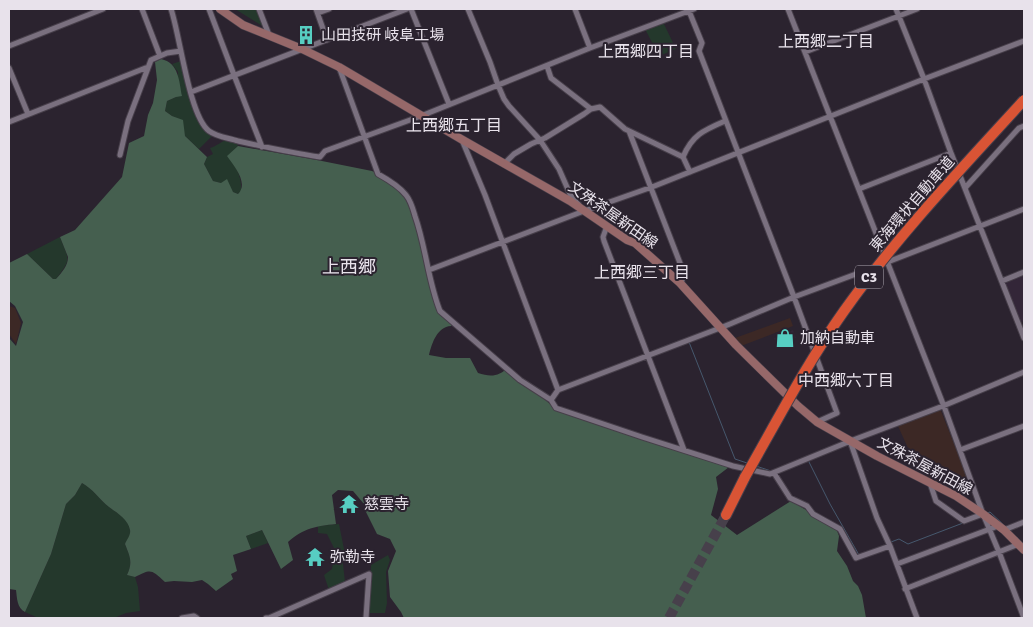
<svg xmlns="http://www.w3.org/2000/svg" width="1033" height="627" viewBox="0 0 1033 627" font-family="Signika,'Noto Sans JP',sans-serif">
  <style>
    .built { fill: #332638 }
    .industrial { fill: #3c2825 }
    .green { fill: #24382c }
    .forest { fill: #455f4f }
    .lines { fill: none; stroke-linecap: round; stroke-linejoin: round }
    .stream { stroke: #46586d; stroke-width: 1 }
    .motorway-tunnel { stroke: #47404b; stroke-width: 10; stroke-dasharray: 10 5; stroke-linecap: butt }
    .minor-casing { stroke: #473f4a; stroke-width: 7 }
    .secondary-casing { stroke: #473f4a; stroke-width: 9 }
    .motorway-casing { stroke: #473f4a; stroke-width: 12 }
    .minor { stroke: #7a707f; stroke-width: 5 }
    .secondary { stroke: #966869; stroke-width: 8 }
    .motorway { stroke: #d95435; stroke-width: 10 }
    .motorway-bridge-casing { stroke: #473f4a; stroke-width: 12; stroke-linecap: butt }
    .motorway-bridge { stroke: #d95435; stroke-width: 10 }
    .labels { text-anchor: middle; stroke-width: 4; stroke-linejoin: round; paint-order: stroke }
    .shield { fill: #2b232f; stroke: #afa9b3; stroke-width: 1 }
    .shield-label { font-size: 14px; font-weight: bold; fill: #e8e2eb }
    .poi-label { font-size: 15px; fill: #e8e2eb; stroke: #2b232f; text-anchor: start }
    .street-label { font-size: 15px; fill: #e8e2eb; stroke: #2b232f }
    .neighbourhood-label { font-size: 16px; fill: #e8e2eb; stroke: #2b232f }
    .quarter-label { font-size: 18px; fill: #e8e2eb; stroke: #2b232f }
  </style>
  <rect width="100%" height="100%" fill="#2b232f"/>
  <path class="built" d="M1024,274v47l-4,1 -15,-38v-3z
    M793,330l3,8 -19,8 -3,-8z"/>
  <path class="industrial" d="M9,306l6,2 6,15 -5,21 -7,-10z
    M790,318l3,8 -52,20 -6,-8z
    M939,409l2,2 27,68 -20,7 -22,-10 -7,-15 -12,-15 -9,-20z"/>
  <path class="green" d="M235,9h22l7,18z
    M663,22l13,27 -17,7 -14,-27z
    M181,61l16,57 16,17 -14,14 -14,-13 -4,-16 -9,-4 -7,-5 2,-10 9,-4 2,-25 -6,-8z
    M228,139l7,2 3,5 -10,10c8,12 14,19 13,35l-3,3 -5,-2 -12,-9 -8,-2 -9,-17 3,-7 6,-3 -3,-6c7,-2 10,-6 18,-9z
    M60,237c9,24 12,21 -4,42h-3l-26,-25z
    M82,483c11,6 17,16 27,24 8,6 19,11 21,23 1,5 -2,9 -5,14 5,13 8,18 2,31l8,2 3,10 2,24 -14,2 -12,5h-77l-1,-1 -11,-5 26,-58 15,-50 9,-9z
    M339,524l5,25 -1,15 2,18 -16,8 -5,-15 8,-6 3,-19 -8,-16 -9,-1v-7z
    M262,530l6,13 -17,6 -5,-13z
    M388,555l2,5 -4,12 1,31 -2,10h-16l2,-48z"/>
  <path class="forest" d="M161,59c18,4 18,22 21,37l-6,1 -9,4 -2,10 7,5 11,4 2,16 22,21 -3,7 9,17 8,2 6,-4 6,13 5,2c11,-11 -4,-28 -11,-38l11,-10 79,14 55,11 21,11 21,26 9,50 13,44 17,20 -2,4c-14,1 -19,17 -22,29l17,3h24l8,15c12,4 21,4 30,-6l43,38 26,13 152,49 -13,10 2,12 -7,26 26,20 54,-34 45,27 3,8 -2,15 10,15 6,15 5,5 4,9 4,23h-462l-3,-6 -11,-15 -2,-26 8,-20 -6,-12 -13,-5 -13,-26v-4l-11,-13 -15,-1 -6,5 4,29c-20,2 -32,4 -48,18l5,18 -12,9 -19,-39 -16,6 5,13 -18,6 4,16 -6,3 2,5 -17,12 -8,-7 -6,-4 -10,2 -18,-1 -9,1c-14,-13 -14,-13 -30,-5l-8,-2c6,-13 3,-18 -2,-31 2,-5 6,-9 5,-14 -2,-11 -13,-17 -21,-23 -10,-8 -16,-18 -27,-24l-7,12 -9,9 -15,50 -26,58c-8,-4 -8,-14 -9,-22l-7,-1v-251l7,8 7,-24 -8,-16 -6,-5v-38l18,-9 26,25h3c6,-7 12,-13 12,-22l-8,-20 15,-7 47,-53 7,-34 15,-7 4,-21 5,-12 4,-23 -2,-18z"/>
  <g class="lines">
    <path class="stream" d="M689,342l46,117 12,4
      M807,461l1,-1 22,44 29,51
      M756,466l15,5
      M987,513l3,-1 15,14
      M1017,537l7,8
      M891,542l8,-3 9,5 55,-21"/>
    <path class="motorway-tunnel" d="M669,618l57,-103"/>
    <g class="minor-casing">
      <path id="minor" d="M142,9l18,47
        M171,9c9,26 18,107 38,122 8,6 20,7 29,10 27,6 54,12 82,16l5,-6 96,-35 169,-68 104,-39
        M209,9l25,66 28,72
        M259,9l10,26
        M316,9l11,31
        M411,9l38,95
        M468,9l22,53 8,23 6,14 5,7 31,34 19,29 11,25 9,11
        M575,9l15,39
        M788,9l157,400 38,105 16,38 25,66
        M896,9l28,70 27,74 73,185
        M689,11l13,32 -3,8 95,246 43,116 -20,9
        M318,13l11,-4
        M9,46l94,-37
        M805,52l112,-43
        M547,66l4,12 40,31
        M339,67l39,107c9,5 21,12 28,21 5,6 7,14 9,21 11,31 13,65 25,95l80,69 31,20 5,8 86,29 91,29 37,8 83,-34 90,-34 81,-34
        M9,68l19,46
        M191,92l216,-83
        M9,122l139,-55
        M629,131l56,145 -5,7
        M462,140l23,55 73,195
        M120,155l8,-34 23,-61 16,-7 14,-2
        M683,157c9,-22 21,-27 42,-36
        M504,164l10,-10 17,-10 14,-6 39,-24 7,-5 9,-2 25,22 58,28 7,15
        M965,188l54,-60 5,-2
        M859,189l92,-36
        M607,226l-4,11 1,4 80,209
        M885,263l139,-54
        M429,270l155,-59 68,-24 272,-108 100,-38
        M1002,281l22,-9
        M551,400l7,-10 162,-62 10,-4 64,-27 81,-30
        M850,441l27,77 13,28 27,72
        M960,450l64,-24
        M774,473l16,25 17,8 6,8 27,15 16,29 34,-12
        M930,483l6,18 28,20 19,-7
        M1004,530l20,-8
        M897,564l101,-38
        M905,589l114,-45
        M182,618l12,-2 3,2
        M266,618h3l100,-44 -3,44"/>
    </g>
    <g class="secondary-casing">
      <path id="secondary" d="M220,9l23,16 59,24 37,18 122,72 109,62 57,39 8,3 45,40 56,62 62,61 19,16 60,34 79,40 27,18 21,16 20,20"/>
    </g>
    <g class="motorway-casing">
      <path id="motorway" d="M726,515l19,-38"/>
    </g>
    <use href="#minor" class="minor"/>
    <use href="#secondary" class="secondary"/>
    <use href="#motorway" class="motorway"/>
    <g class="motorway-bridge-casing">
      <path id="motorway-bridge" d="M745,477c32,-56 62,-114 99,-166 54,-76 118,-143 180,-211"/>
    </g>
    <use href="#motorway-bridge" class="motorway-bridge"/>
  </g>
  <defs>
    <g id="building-bare" transform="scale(1.5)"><path d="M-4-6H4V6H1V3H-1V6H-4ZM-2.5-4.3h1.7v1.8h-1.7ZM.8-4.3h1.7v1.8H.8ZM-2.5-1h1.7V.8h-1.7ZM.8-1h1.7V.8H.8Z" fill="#57cec2" stroke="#2b232f" stroke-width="2.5" paint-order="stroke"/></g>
    <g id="shop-bare" transform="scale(1.5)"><path d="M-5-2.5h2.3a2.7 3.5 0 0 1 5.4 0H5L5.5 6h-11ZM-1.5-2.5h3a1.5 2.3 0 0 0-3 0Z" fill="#57cec2" stroke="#2b232f" stroke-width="2.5" paint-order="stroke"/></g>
    <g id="temple-bare" transform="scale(1.5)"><path d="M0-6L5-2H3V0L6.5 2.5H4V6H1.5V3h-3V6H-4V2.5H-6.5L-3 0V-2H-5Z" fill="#57cec2" stroke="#2b232f" stroke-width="2.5" paint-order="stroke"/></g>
  </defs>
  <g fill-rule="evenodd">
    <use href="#building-bare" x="306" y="35"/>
    <use href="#shop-bare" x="785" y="338"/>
    <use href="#temple-bare" x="349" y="504"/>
    <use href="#temple-bare" x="315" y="557"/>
  </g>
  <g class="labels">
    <rect class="shield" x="855" y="265.5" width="28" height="23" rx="4"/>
    <g class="shield-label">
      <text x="869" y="282">C3</text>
    </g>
    <g class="poi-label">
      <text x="321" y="40">山田技研 岐阜工場</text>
      <text x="800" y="343">加納自動車</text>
      <text x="364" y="509">慈雲寺</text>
      <text x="330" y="562">弥勒寺</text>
    </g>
    <g class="street-label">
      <text transform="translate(912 204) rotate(-49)" y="5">東海環状自動車道</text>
      <text transform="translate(613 215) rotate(35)" y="5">文殊茶屋新田線</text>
      <text transform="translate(925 466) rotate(28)" y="5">文殊茶屋新田線</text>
    </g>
    <g class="neighbourhood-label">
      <text x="826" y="47">上西郷二丁目</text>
      <text x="646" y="57">上西郷四丁目</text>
      <text x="454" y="131">上西郷五丁目</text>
      <text x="642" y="278">上西郷三丁目</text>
      <text x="846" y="386">中西郷六丁目</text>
    </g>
    <g class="quarter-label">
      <text x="349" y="273">上西郷</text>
    </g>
  </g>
  <rect width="1033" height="627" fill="none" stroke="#e8e2eb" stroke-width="20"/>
</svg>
